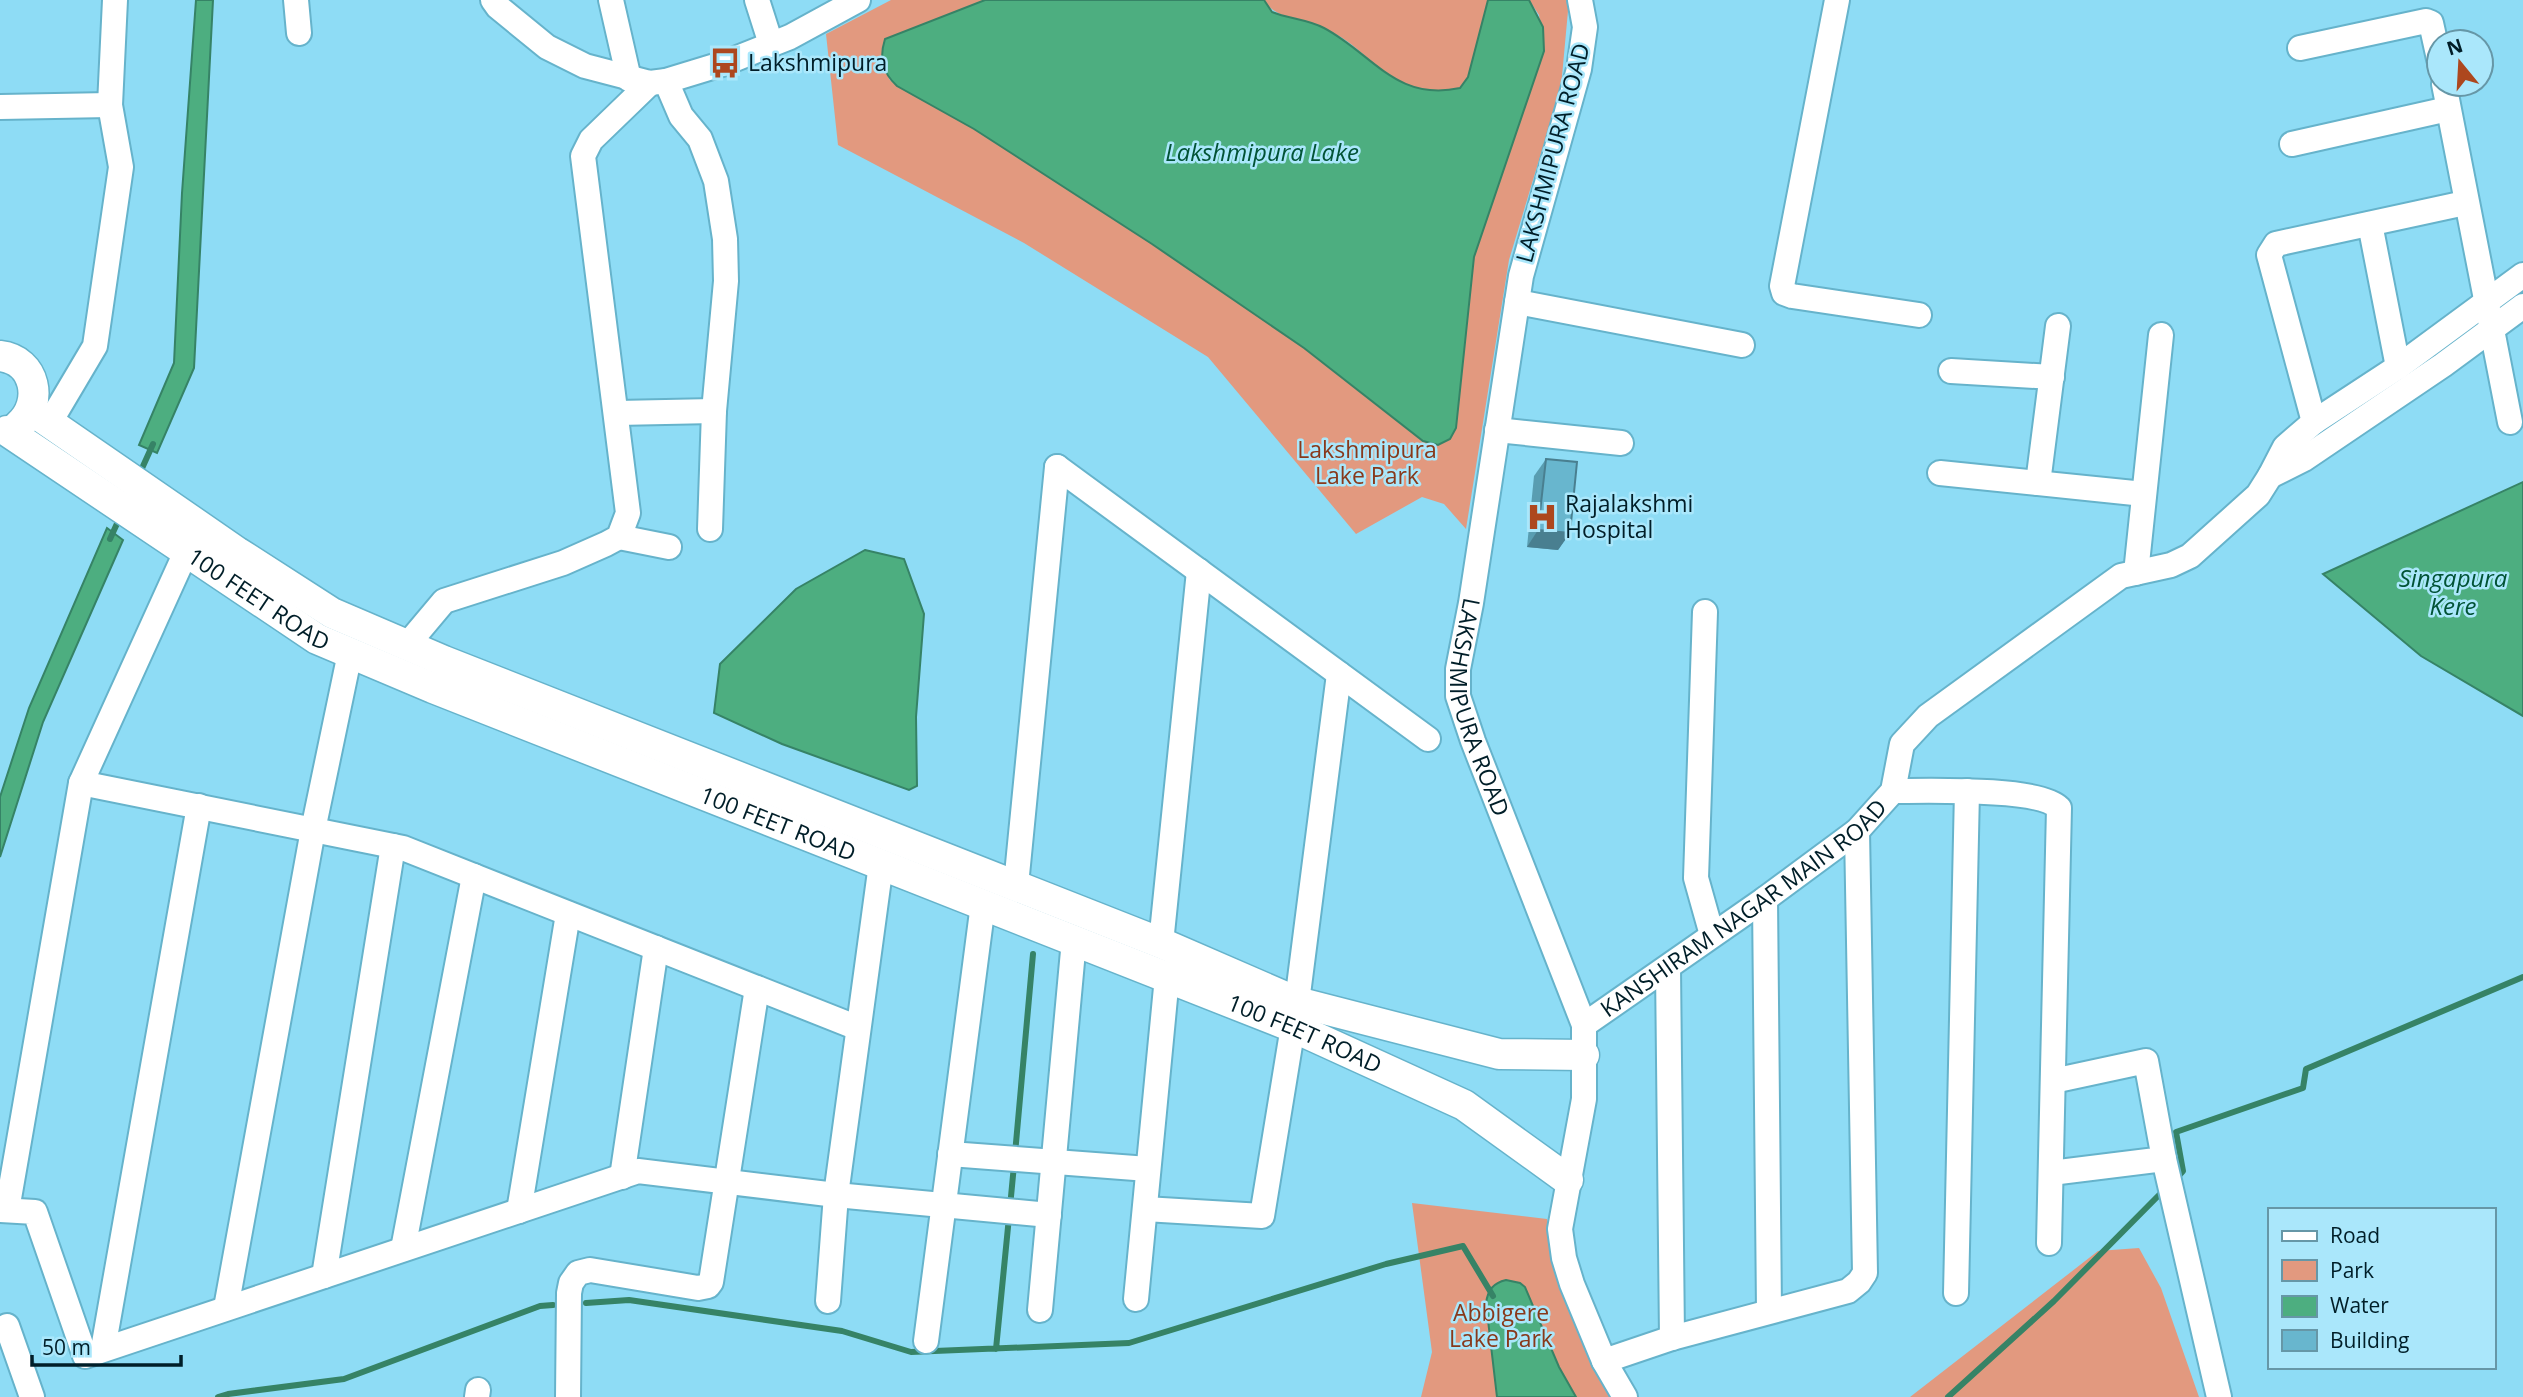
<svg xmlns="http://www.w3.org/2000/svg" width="2523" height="1397" viewBox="0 0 2523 1397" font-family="'Open Sans',sans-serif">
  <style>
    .green { fill: #e2997f }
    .water { fill: #4dae80; stroke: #368366; stroke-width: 2 }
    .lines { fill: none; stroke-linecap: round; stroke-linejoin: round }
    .stream { stroke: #368366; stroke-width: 6 }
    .minor-casing { stroke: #66b3cb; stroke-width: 28 }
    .major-casing { stroke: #66b3cb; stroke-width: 33 }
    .minor { stroke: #fff; stroke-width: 24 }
    .major { stroke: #fff; stroke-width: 30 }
    .wall { fill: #599db1 }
    .shaded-wall { fill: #497f90 }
    .building { fill: #68b6ce; stroke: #497f90; stroke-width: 2 }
    .labels { text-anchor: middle; stroke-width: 5; stroke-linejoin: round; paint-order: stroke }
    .poi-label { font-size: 23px; fill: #001e28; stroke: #aae7fb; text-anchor: start }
    .street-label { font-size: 23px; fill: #001e28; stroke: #aae7fb }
    .park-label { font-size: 23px; fill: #88391b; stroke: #aae7fb }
    .water-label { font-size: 24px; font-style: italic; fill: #025335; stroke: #aae7fb }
  </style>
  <rect width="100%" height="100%" fill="#8edcf5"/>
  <path class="green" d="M891,0h94l-100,39 4,40 8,7 77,43 178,115 152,104 119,93 33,-13 18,-171 70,-206 -5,-36 -10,-15h40l-8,87 -52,173 -43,269 -22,-25 -22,-7 -66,37 -148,-177 -184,-114 -186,-98 -12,-111z
    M1264,0h224v2l-20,75 -8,11c-18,4 -36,5 -53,-2 -29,-12 -48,-42 -76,-54 -19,-7 -59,-15 -67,-32z
    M1412,1203l135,16 9,58 58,120h-193l11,-45z
    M2139,1248l22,40 38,109h-289l188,-146z"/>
  <path class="water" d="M196,0h17l-19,368 -37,85 -18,-8 35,-82 8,-170z
    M985,0h279l8,12c17,7 35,7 52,16 49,26 72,74 136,60l8,-11 20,-77h41l14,27 1,24 -70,206 -18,171 -6,11 -12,6 -15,-4 -119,-93 -152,-104 -178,-115 -77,-43c-15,-14 -18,-28 -12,-47z
    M2523,482v234l-102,-60 -98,-82z
    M107,528l16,12 -80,182 -43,135v-60l29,-89z
    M865,550l39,9 20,55 -8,103 1,69 -8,4 -127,-46 -68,-31 6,-49 76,-75z
    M1506,1280l14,3 5,4 34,80 17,30h-79l-11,-94c2,-13 7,-20 20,-23z"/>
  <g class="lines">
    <path class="stream" d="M139,475l14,-31
      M110,539l10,-22
      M1015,1154l18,-200
      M2176,1179l7,-8 -7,-39 127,-44 3,-19 217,-92
      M1010,1207l4,-42
      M586,1303l43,-3 213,31 69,21 218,-9 257,-79 77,-18 30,50
      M996,1349l13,-132
      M218,1397l10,-3 116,-15 196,-73 13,-1
      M1948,1397l106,-96 111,-112"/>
    <g class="minor-casing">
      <g id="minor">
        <path d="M296,0l3,33"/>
        <path d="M493,0l5,7 49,40 38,19 65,17 16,-2 59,-18 65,-26 68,-37"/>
        <path d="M611,0l18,79"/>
        <path d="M757,0l14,44"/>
        <path id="s1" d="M1580,0l5,27 -6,42 -58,207 -50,327 -13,66v27l15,45 111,284v74l-24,130 4,29 8,26 32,77 21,36"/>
        <path d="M1837,0l-55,286 2,7 8,3 127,19"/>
        <path d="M2300,48l126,-27 5,2 8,36"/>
        <path d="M666,81l15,35 19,23 16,42 9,58 1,42 -12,130 -4,118"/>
        <path d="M2444,84l66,338"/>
        <path d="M0,107l110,-2"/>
        <path d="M2292,144l156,-35"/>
        <path d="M2370,224l28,143"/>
        <path d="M1517,302l225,43"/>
        <path d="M1951,371l101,6"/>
        <path d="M617,413l97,-2"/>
        <path d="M50,422l45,-76 26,-179 -11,-62 5,-105"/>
        <path d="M2314,422l-45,-167 7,-11 189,-41"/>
        <path d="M1497,430l124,13"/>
        <path d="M1057,467l371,272"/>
        <path d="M1940,473l204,21"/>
        <path d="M2270,476l34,-17 139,-94 80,-59"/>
        <path d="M2038,483l20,-157"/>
        <path d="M619,537l50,10"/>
        <path d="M2136,573l25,-238"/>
        <path d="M1705,612l-9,266 16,57"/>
        <path d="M407,645l37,-44 119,-38 43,-19 13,-7 9,-24 -45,-357 8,-16 59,-57"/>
        <path d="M81,783l322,65 455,180"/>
        <path d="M1893,791c32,0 146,-4 166,17l-10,435"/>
        <path d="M1016,885l41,-418"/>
        <path d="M1765,899l4,412"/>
        <path d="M1161,943l38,-372"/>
        <path d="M1668,968l4,370"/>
        <path id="s2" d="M1584,1025l181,-126 92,-68 36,-40 9,-47 26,-28 193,-140 50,-11 19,-9 68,-61 12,-19 15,-29 29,-25 84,-55 125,-92"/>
        <path d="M950,1154l198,15"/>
        <path d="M2164,1159l55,238"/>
        <path d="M2051,1173l113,-14 -18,-98 -93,20"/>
        <path d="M622,1177l34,-229"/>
        <path d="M1145,1209l117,7 35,-214 42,-328"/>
        <path d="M0,1210l35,2 50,144 553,-185 198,24 213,20"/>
        <path d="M7,1210l74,-427 105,-231"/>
        <path d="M519,1211l49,-297"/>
        <path d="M403,1249l71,-373"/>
        <path d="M324,1276l69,-430"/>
        <path d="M1956,1293l11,-502"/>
        <path d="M1136,1299l31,-322"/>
        <path d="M828,1301l8,-106 45,-331"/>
        <path d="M226,1308l87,-478 37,-177"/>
        <path d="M1040,1310l34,-370"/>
        <path d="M7,1326l25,71"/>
        <path d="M926,1341l57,-437"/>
        <path d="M103,1349l96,-543"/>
        <path d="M1604,1361l68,-23 176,-47 11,-9 6,-9 -8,-442"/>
        <path d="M477,1397l1,-7"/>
        <path d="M568,1397l1,-104 2,-10 7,-10 12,-3 108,18 10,-2 3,-4 46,-294"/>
      </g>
    </g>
    <g class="major-casing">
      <g id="major">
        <path d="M0,356c36,4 44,47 19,69"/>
        <path d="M31,410l206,142 95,61 112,48 717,282 136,59 202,52 85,1"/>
        <path id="s3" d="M7,431l310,208 116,49 860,339 171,78 104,75"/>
      </g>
    </g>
    <use href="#minor" class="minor"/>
    <use href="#major" class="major"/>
  </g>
  <path class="wall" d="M1546,459l24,74 -12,17 -31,-3 7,-71z"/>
  <path class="shaded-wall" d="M1538,530l32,3 -12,17 -31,-3z"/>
  <path class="building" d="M1546,459l31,3 -7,71 -32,-3z"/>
  <defs>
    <g id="bus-bare" transform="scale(2.415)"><path d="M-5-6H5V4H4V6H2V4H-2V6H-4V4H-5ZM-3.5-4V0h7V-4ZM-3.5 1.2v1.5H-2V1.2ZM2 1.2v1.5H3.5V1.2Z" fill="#ad471e" stroke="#aae7fb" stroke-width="2.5" paint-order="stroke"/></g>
    <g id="hospital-bare" transform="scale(2.415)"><path d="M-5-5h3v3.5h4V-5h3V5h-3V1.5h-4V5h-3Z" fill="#ad471e" stroke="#aae7fb" stroke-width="2.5" paint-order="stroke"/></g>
  </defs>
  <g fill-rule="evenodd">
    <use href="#bus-bare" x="725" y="63"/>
    <use href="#hospital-bare" x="1542" y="517"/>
  </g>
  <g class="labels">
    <g class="poi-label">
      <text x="748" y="71">Lakshmipura</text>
      <text x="1565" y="512">Rajalakshmi<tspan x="1565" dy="26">Hospital</tspan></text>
    </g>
    <g class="street-label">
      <text transform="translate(1553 153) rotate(-75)" y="8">LAKSHMIPURA ROAD</text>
      <text dy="8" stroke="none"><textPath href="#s3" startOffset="303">100 FEET ROAD</textPath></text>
      <text dy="8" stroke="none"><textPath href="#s1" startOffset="724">LAKSHMIPURA ROAD</textPath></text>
      <text dy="8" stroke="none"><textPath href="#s3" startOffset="870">100 FEET ROAD</textPath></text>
      <text dy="8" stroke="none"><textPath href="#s2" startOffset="198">KANSHIRAM NAGAR MAIN ROAD</textPath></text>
      <text dy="8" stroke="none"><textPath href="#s3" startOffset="1437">100 FEET ROAD</textPath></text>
    </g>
    <g class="park-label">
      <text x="1367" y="458">Lakshmipura<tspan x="1367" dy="26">Lake Park</tspan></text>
      <text x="1501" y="1321">Abbigere<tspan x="1501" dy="26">Lake Park</tspan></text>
    </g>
    <g class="water-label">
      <text x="1262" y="161">Lakshmipura Lake</text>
      <text x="2453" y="587">Singapura<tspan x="2453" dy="28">Kere</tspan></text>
    </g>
  </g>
  <rect x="2268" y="1208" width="228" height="161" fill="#aae7fb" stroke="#6697a7" stroke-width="2"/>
  <rect x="2282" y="1231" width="35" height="10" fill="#ffffff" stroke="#6697a7" stroke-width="2"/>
  <text x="2330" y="1243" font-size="21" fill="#001e28">Road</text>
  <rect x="2282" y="1260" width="35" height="21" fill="#e2997f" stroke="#6697a7" stroke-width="2"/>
  <text x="2330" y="1278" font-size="21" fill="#001e28">Park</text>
  <rect x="2282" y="1296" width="35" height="21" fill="#4dae80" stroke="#6697a7" stroke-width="2"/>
  <text x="2330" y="1313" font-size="21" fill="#001e28">Water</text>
  <rect x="2282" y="1330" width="35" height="21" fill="#68b6ce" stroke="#6697a7" stroke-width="2"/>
  <text x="2330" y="1348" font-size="21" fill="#001e28">Building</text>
  <g transform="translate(2460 63) rotate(342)"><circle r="33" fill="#aae7fb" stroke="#6697a7" stroke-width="2"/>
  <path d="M0-5L12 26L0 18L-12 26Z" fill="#ad471e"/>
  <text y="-10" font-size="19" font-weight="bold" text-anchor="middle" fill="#001e28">N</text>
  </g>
  <path d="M32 1355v10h149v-10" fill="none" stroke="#001e28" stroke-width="3.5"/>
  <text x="42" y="1355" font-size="21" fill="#001e28" stroke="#aae7fb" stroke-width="5" paint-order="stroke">50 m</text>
</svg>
